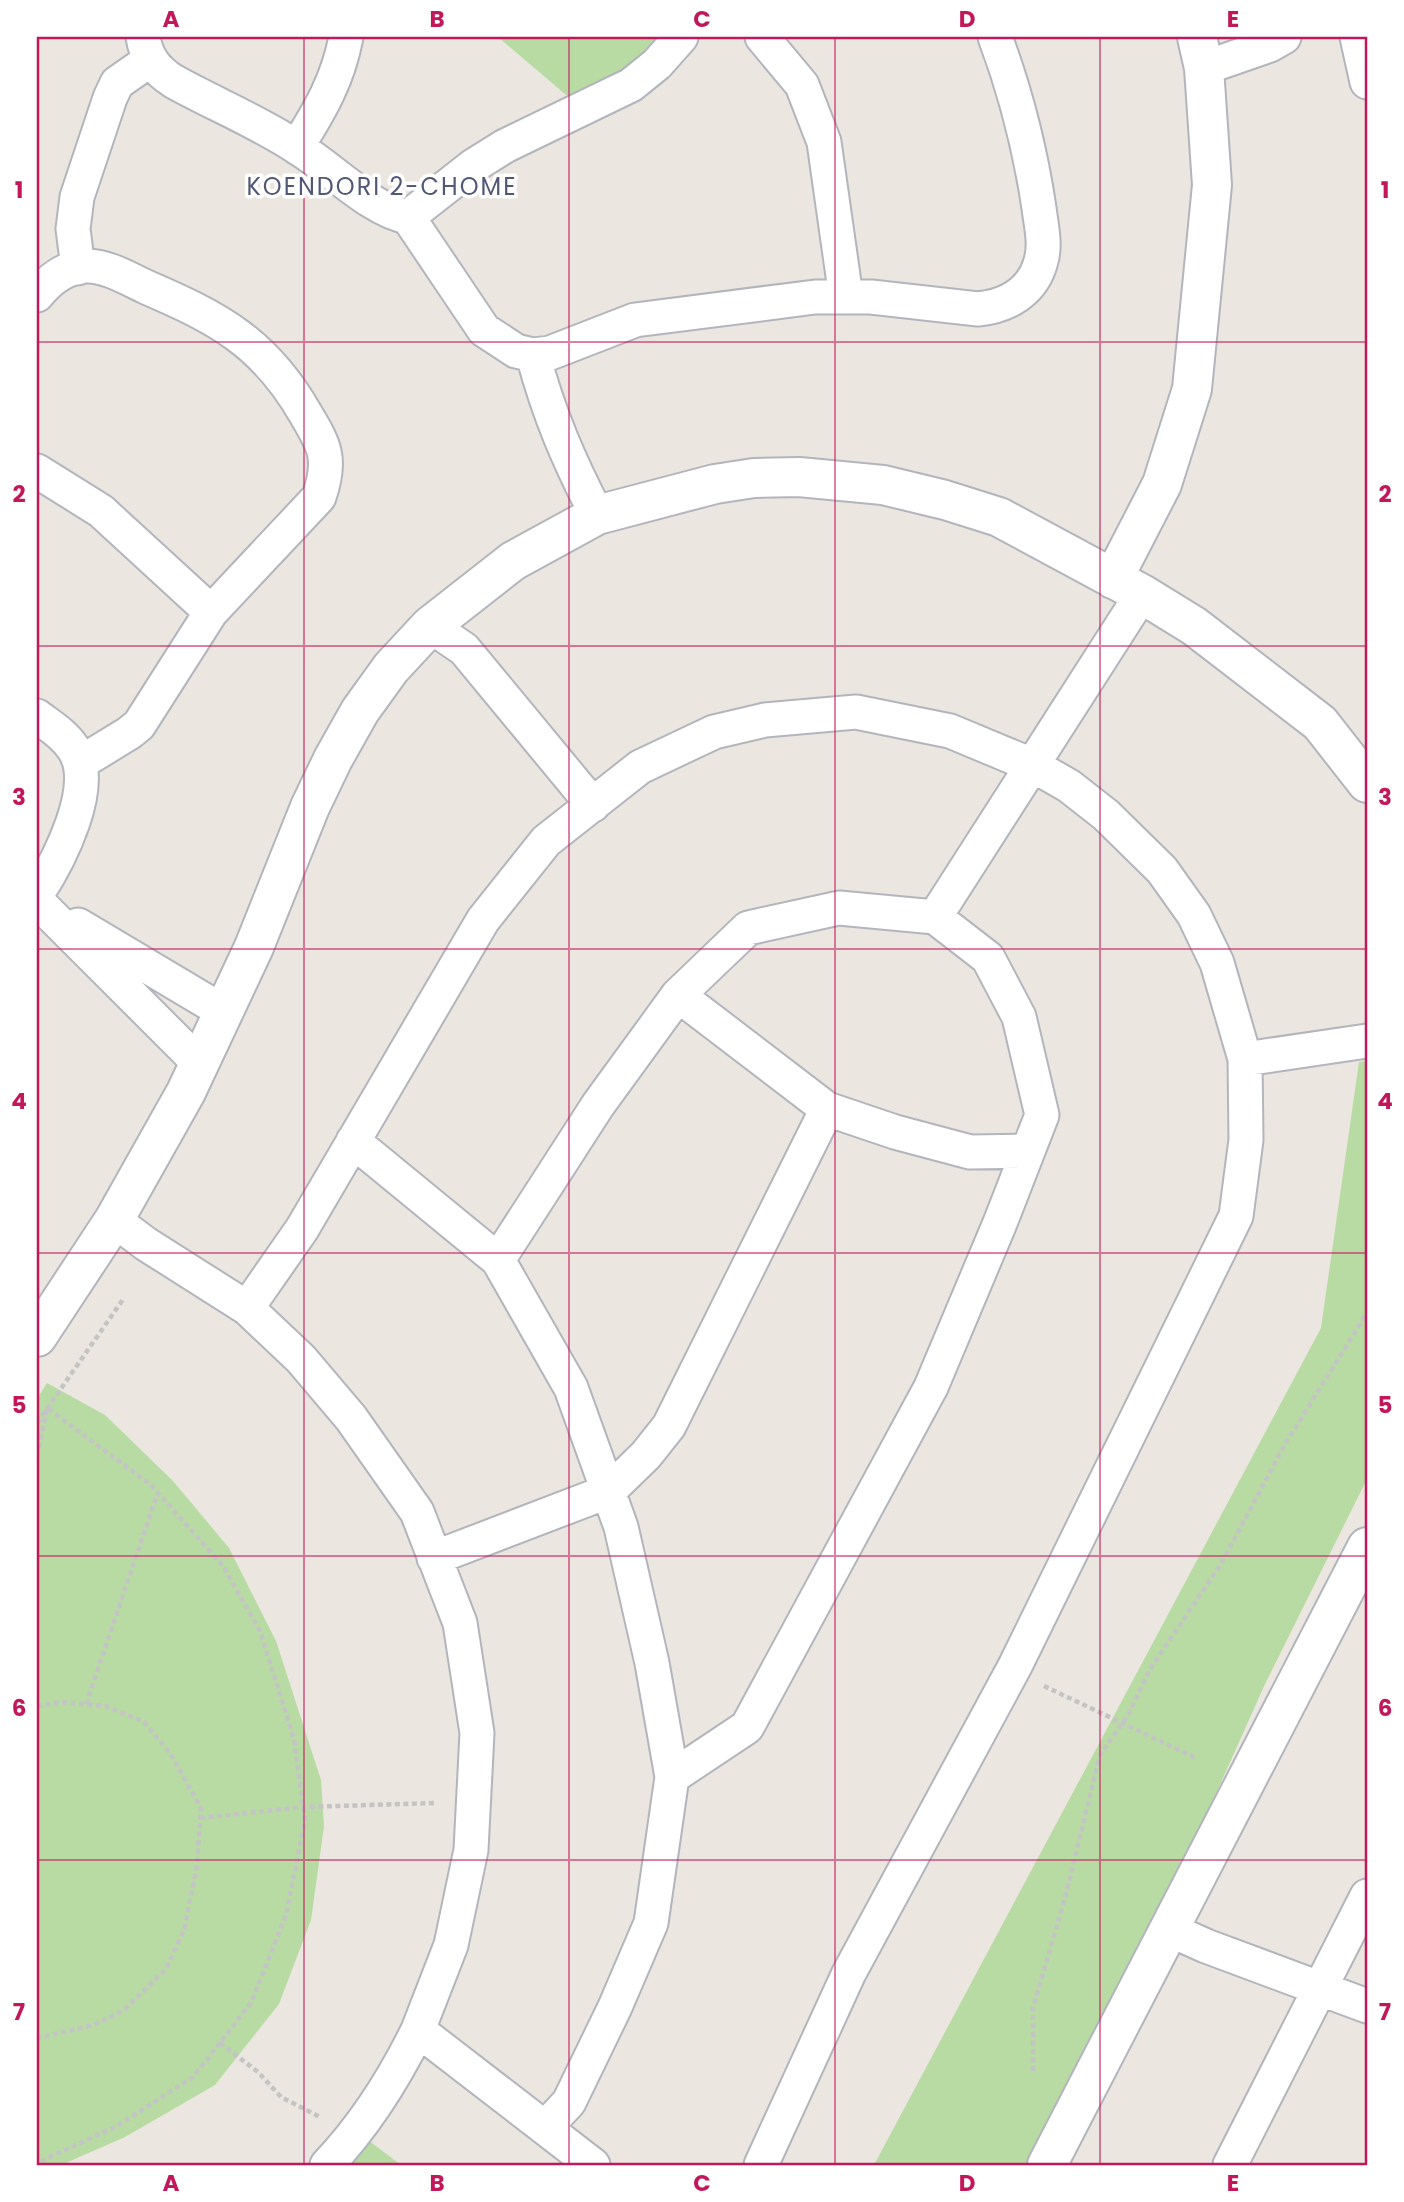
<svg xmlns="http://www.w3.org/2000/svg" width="1404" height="2202" viewBox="0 0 1404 2202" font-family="Poppins,sans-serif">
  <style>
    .green { fill: #b7dba2 }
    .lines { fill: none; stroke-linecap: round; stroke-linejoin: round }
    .street-casing { stroke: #b3b5bd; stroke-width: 37 }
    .secondary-casing { stroke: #b3b5bd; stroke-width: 42 }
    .path { stroke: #c4c4c4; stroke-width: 4.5; stroke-dasharray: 5 3.5; stroke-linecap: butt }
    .street { stroke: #fff; stroke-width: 33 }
    .secondary { stroke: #fff; stroke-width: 38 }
    .grid { fill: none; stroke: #c2185b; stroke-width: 2; stroke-opacity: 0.55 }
    .labels { text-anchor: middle; stroke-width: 7; stroke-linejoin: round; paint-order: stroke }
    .neighbourhood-label { font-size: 24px; letter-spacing: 2px; fill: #515877; stroke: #fff }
    .neatline { fill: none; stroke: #c2185b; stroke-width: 2.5 }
    .grid-label { font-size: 23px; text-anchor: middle; font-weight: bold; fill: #c2185b }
  </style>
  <rect width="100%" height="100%" fill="#ebe6df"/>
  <path class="green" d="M498,37h167l-28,28 -65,35z
    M1367,1061v418l-102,205 -215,481h-176l447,-837 38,-266z
    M47,1383l58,32 68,66 56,67 47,93 45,139 3,46 -13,94 -32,84 -64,81 -90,52 -64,28h-24v-766z
    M364,2137l37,28h-60z"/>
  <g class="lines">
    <g class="street-casing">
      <path id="street" d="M143,37c3,20 13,33 30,44 41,23 86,41 125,67 32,19 74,63 110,69l76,113 32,21 17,4 17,-2 85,-33 180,-23h56l107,12c29,-3 55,-17 63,-48 5,-17 0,-36 -2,-53 -9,-60 -23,-115 -44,-171
        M762,37l40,48 22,57 22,155
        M1357,37l10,45
        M1204,68l66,-23 14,-8
        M297,147c23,-37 41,-67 49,-110
        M408,217l65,-51 32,-20 126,-61 26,-21 24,-27
        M78,268l-5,-39 4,-32 33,-99 7,-15 33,-23
        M37,295c12,-15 29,-28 49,-29 19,-1 43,13 60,21 72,31 118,55 159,126 20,33 27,46 14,84l-108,115 -72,113 -10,8 -49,30
        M533,355c16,60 36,106 64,160
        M37,471l64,40 110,101
        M430,626l34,23 129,156
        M37,716c13,10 27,18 36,32 26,37 -15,114 -36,146
        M37,901l163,163
        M935,917l207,-323
        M78,925l146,87
        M678,995l149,114 68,23 75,20 57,-1
        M1245,1059l122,-18
        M353,1141l145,119 73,128 50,139 31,136 20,114 -21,146 -36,84 -46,95 -24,26
        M114,1220l32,24 101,64 54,51 50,59 66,94 43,111 17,110 -6,117 -20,95 -33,85 175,135
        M498,1260l100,-155 80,-110 70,-67 91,-20 96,9 53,41 31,59 23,98 -42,108 -69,164 -184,340 -75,50
        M247,1308l55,-79 181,-309 63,-79 94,-74 74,-35 51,-12 91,-8 94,19 84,35 35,20 37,29 56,55 32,45 23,48 28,96 1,81 -10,76 -221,450 -166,307 -88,192
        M434,1558l175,-67 37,-36 23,-29 158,-317
        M1168,1929l38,17 161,60
        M327,2165c38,-40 67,-86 91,-135
        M1230,2165l137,-269"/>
    </g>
    <g class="secondary-casing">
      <path id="secondary" d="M1113,579l49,-95 30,-95 20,-204 -8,-117 -7,-31
        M37,1337l77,-117 72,-128 68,-145 56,-140 23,-48 27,-48 31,-43 39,-42 83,-65 84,-46 118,-31 39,-6 45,-1 84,8 62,15 54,17 143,77 52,32 126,97 47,60
        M1047,2165l320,-618"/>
    </g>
    <path class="path" d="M37,1423l87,-125
      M37,1456l10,-48 103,76 73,82 37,65 34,108 11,82 -19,94 -35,88 -58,74 -76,49 -80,37
      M1044,1686l152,72
      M86,1704l72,-212
      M37,1706l23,-4 46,4 38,16 26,31 31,55 -4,57 -13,65 -18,39 -42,41 -30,15 -57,13
      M200,1818l103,-11 134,-4
      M220,2043l38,29 23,25 39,20
      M1033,2071v-63l32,-110 35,-143 28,-40 22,-46 71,-105 64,-120 82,-131"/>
    <use href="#street" class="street"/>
    <use href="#secondary" class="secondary"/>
  </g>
  <path class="grid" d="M304,37v2128M569,37v2128M835,37v2128M1100,37v2128M37,342h1330M37,646h1330M37,949h1330M37,1253h1330M37,1556h1330M37,1860h1330"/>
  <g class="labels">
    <g class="neighbourhood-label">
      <text x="382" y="195">KOENDORI 2-CHOME</text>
    </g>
  </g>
  <rect width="1404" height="2202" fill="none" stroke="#ffffff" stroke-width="77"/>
  <rect x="38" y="38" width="1328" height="2126" class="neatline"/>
  <g class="grid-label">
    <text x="171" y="27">A</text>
    <text x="437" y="27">B</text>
    <text x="702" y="27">C</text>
    <text x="967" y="27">D</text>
    <text x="1233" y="27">E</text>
    <text x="19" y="198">1</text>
    <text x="1385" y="198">1</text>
    <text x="19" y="502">2</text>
    <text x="1385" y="502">2</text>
    <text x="19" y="805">3</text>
    <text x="1385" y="805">3</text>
    <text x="19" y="1109">4</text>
    <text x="1385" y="1109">4</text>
    <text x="19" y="1413">5</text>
    <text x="1385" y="1413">5</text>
    <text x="19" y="1716">6</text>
    <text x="1385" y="1716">6</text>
    <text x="19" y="2020">7</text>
    <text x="1385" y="2020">7</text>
    <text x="171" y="2191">A</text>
    <text x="437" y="2191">B</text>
    <text x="702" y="2191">C</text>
    <text x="967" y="2191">D</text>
    <text x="1233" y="2191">E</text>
  </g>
</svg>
